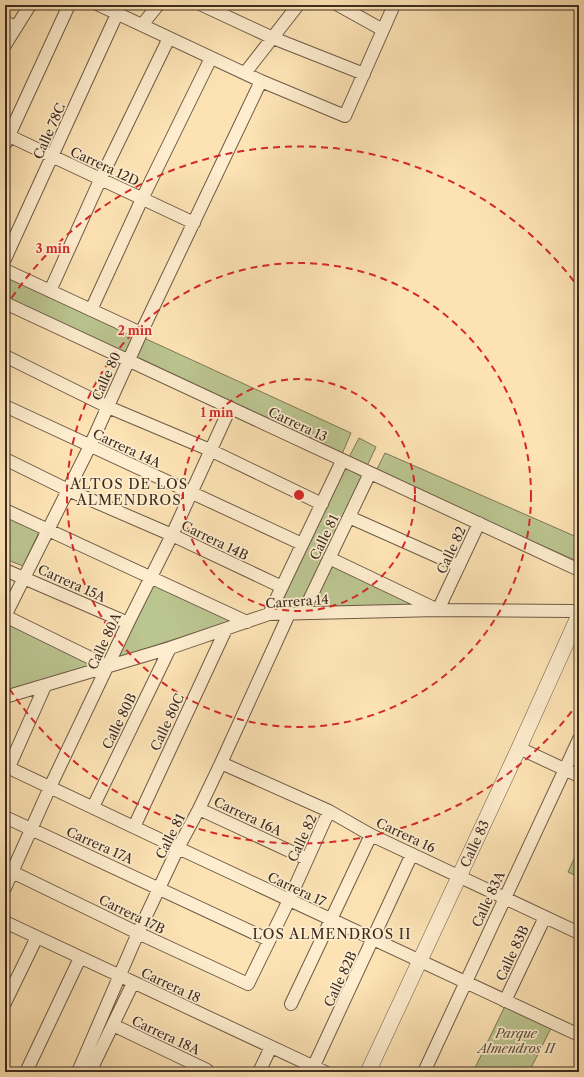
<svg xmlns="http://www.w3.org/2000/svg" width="584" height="1077" viewBox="0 0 584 1077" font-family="'Libre Caslon Text',serif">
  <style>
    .green { fill: #bbc590; stroke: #7c7858 }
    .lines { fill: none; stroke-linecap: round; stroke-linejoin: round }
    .minor-casing { stroke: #6d5a46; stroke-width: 14 }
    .tertiary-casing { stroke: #6d5a46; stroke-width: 16 }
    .minor { stroke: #feedce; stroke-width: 12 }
    .tertiary { stroke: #feedce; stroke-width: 15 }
    .ring { fill: none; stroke: #d62828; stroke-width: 2; stroke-dasharray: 7 5 }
    .labels { text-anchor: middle; stroke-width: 3.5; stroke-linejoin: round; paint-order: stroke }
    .street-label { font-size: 13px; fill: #3d2c21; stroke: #feedce }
    .park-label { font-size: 13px; font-style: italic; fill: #5c523d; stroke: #feedce }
    .neighbourhood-label { font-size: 14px; letter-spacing: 1px; fill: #3d2c21; stroke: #feedce }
    .centre { fill: #d62828; stroke: #feedce; stroke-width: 2 }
    .ring-label { font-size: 12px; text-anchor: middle; font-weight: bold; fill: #d62828; stroke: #feedce; stroke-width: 3.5; stroke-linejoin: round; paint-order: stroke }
  </style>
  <rect width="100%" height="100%" fill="#fde3b4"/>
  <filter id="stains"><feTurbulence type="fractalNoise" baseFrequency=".005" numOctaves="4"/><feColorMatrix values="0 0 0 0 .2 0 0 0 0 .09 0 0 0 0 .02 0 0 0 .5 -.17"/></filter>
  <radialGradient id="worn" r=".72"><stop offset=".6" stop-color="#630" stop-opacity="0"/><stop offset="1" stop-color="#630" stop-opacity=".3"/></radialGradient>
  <path class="green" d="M5,275l130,60 -10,18 -120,-55z
    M144,338l207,95 -9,21 -207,-98z
    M359,438l17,9 -9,19 -18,-9z
    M385,453l194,85v24l-203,-91z
    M346,467l16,10 -59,124c-8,3 -13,2 -19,-4z
    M5,515l34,17 -16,34 -18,-7z
    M333,564l84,43 -105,-1z
    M154,583l79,37 -116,38z
    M10,623l85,42 -90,26v-56z
    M579,848v29l-11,-5z
    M505,1006l46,22 -22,44h-56z"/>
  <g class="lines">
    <g class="minor-casing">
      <path id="minor" d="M99,5l162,76 84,35 49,-111
        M202,5l71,33 91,36
        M338,5l45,25
        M5,22l11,5
        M142,25l16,-20
        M5,45l25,-40
        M245,73l53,-68
        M5,134l189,89
        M5,144l64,-139
        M5,259l112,-245
        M5,270l136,63
        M50,291l50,-111 69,-142
        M5,303l574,267
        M91,310l51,-111 69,-141
        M5,356l103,51 102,43 112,54
        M5,406l297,138
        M5,459l63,31 104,45 110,52
        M5,510l242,112
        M349,517l110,49
        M329,558l109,52 41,-87
        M5,570l123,53
        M303,613l67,-140
        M269,614l73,-153
        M5,616l85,-170 51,-113 120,-252
        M5,616l102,50
        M5,697l165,-49 99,-34 169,-4 134,1 7,3
        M519,748l60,28
        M221,763l108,48 42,24 208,98
        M5,766l173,82 401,187
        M9,767l36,-81
        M93,807l77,-159
        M199,809l108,50
        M5,817l264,123
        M134,827l92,-198
        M6,869l132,64 110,51 41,-84 40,-89
        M5,888l45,-101 78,-164 44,-88 58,-127
        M5,922l320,150
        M505,1001l40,-84
        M5,1003l32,-66
        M291,1004l80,-169
        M113,1025l94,45 -1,2
        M26,1072l54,-114
        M78,1072l60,-139 40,-85 21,-39 22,-46 68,-149
        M90,1072l43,-89
        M259,1072l12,-25
        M311,1072l101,-218
        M424,1072l155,-333"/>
    </g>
    <g class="tertiary-casing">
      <g id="tertiary">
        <path id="s1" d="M368,1072l151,-324 60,-133"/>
      </g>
    </g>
    <use href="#minor" class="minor"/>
    <use href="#tertiary" class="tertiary"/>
  </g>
  <g class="ring">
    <circle cx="299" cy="495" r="116"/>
    <circle cx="299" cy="495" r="232"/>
    <path d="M579 702A348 348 0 0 1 5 682M5 308A348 348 0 0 1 579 288"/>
  </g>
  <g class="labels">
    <g class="street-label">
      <text transform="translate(49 131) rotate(-66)" y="5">Calle 78C</text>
      <text transform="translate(105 166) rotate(25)" y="5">Carrera 12D</text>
      <text transform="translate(106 376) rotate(-66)" y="5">Calle 80</text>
      <text transform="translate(298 424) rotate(25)" y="5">Carrera 13</text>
      <text transform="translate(127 448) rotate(25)" y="5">Carrera 14A</text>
      <text transform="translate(324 537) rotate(-64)" y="5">Calle 81</text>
      <text transform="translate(215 540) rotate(26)" y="5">Carrera 14B</text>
      <text transform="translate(451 550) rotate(-65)" y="5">Calle 82</text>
      <text transform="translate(72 583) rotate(24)" y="5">Carrera 15A</text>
      <text transform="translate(297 601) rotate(-4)" y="5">Carrera 14</text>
      <text transform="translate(104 641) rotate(-65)" y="5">Calle 80A</text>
      <text transform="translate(119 721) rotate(-64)" y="5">Calle 80B</text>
      <text transform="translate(167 722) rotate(-65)" y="5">Calle 80C</text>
      <text transform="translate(248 816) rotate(25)" y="5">Carrera 16A</text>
      <text transform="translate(406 835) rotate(25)" y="5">Carrera 16</text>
      <text transform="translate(170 836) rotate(-63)" y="5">Calle 81</text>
      <text transform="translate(302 838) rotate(-65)" y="5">Calle 82</text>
      <text dy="5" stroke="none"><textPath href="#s1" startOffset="252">Calle 83</textPath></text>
      <text transform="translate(100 845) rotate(24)" y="5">Carrera 17A</text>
      <text transform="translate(297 889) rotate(25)" y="5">Carrera 17</text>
      <text transform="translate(488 899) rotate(-65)" y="5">Calle 83A</text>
      <text transform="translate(132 914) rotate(26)" y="5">Carrera 17B</text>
      <text transform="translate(512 953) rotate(-65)" y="5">Calle 83B</text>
      <text transform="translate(340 979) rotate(-65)" y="5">Calle 82B</text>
      <text transform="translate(171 985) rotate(25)" y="5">Carrera 18</text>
      <text transform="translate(166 1035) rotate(25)" y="5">Carrera 18A</text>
    </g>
    <g class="park-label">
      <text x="516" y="1038">Parque<tspan x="516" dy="15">Almendros II</tspan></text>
    </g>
    <g class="neighbourhood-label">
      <text x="129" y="489">ALTOS DE LOS<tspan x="129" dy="16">ALMENDROS</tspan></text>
      <text x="332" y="939">LOS ALMENDROS II</text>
    </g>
  </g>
  <circle cx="299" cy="495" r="6" class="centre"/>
  <g class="ring-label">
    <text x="53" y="253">3 min</text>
    <text x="135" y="335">2 min</text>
    <text x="217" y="417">1 min</text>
  </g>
  <rect width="584" height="1077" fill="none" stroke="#fde3b4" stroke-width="20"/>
  <rect x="6" y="6" width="572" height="1065" fill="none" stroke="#3d2c21" stroke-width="2"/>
  <rect x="10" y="10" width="564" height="1057" fill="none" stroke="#3d2c21"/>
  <rect width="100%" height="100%" filter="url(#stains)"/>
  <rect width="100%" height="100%" fill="url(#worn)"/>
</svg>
